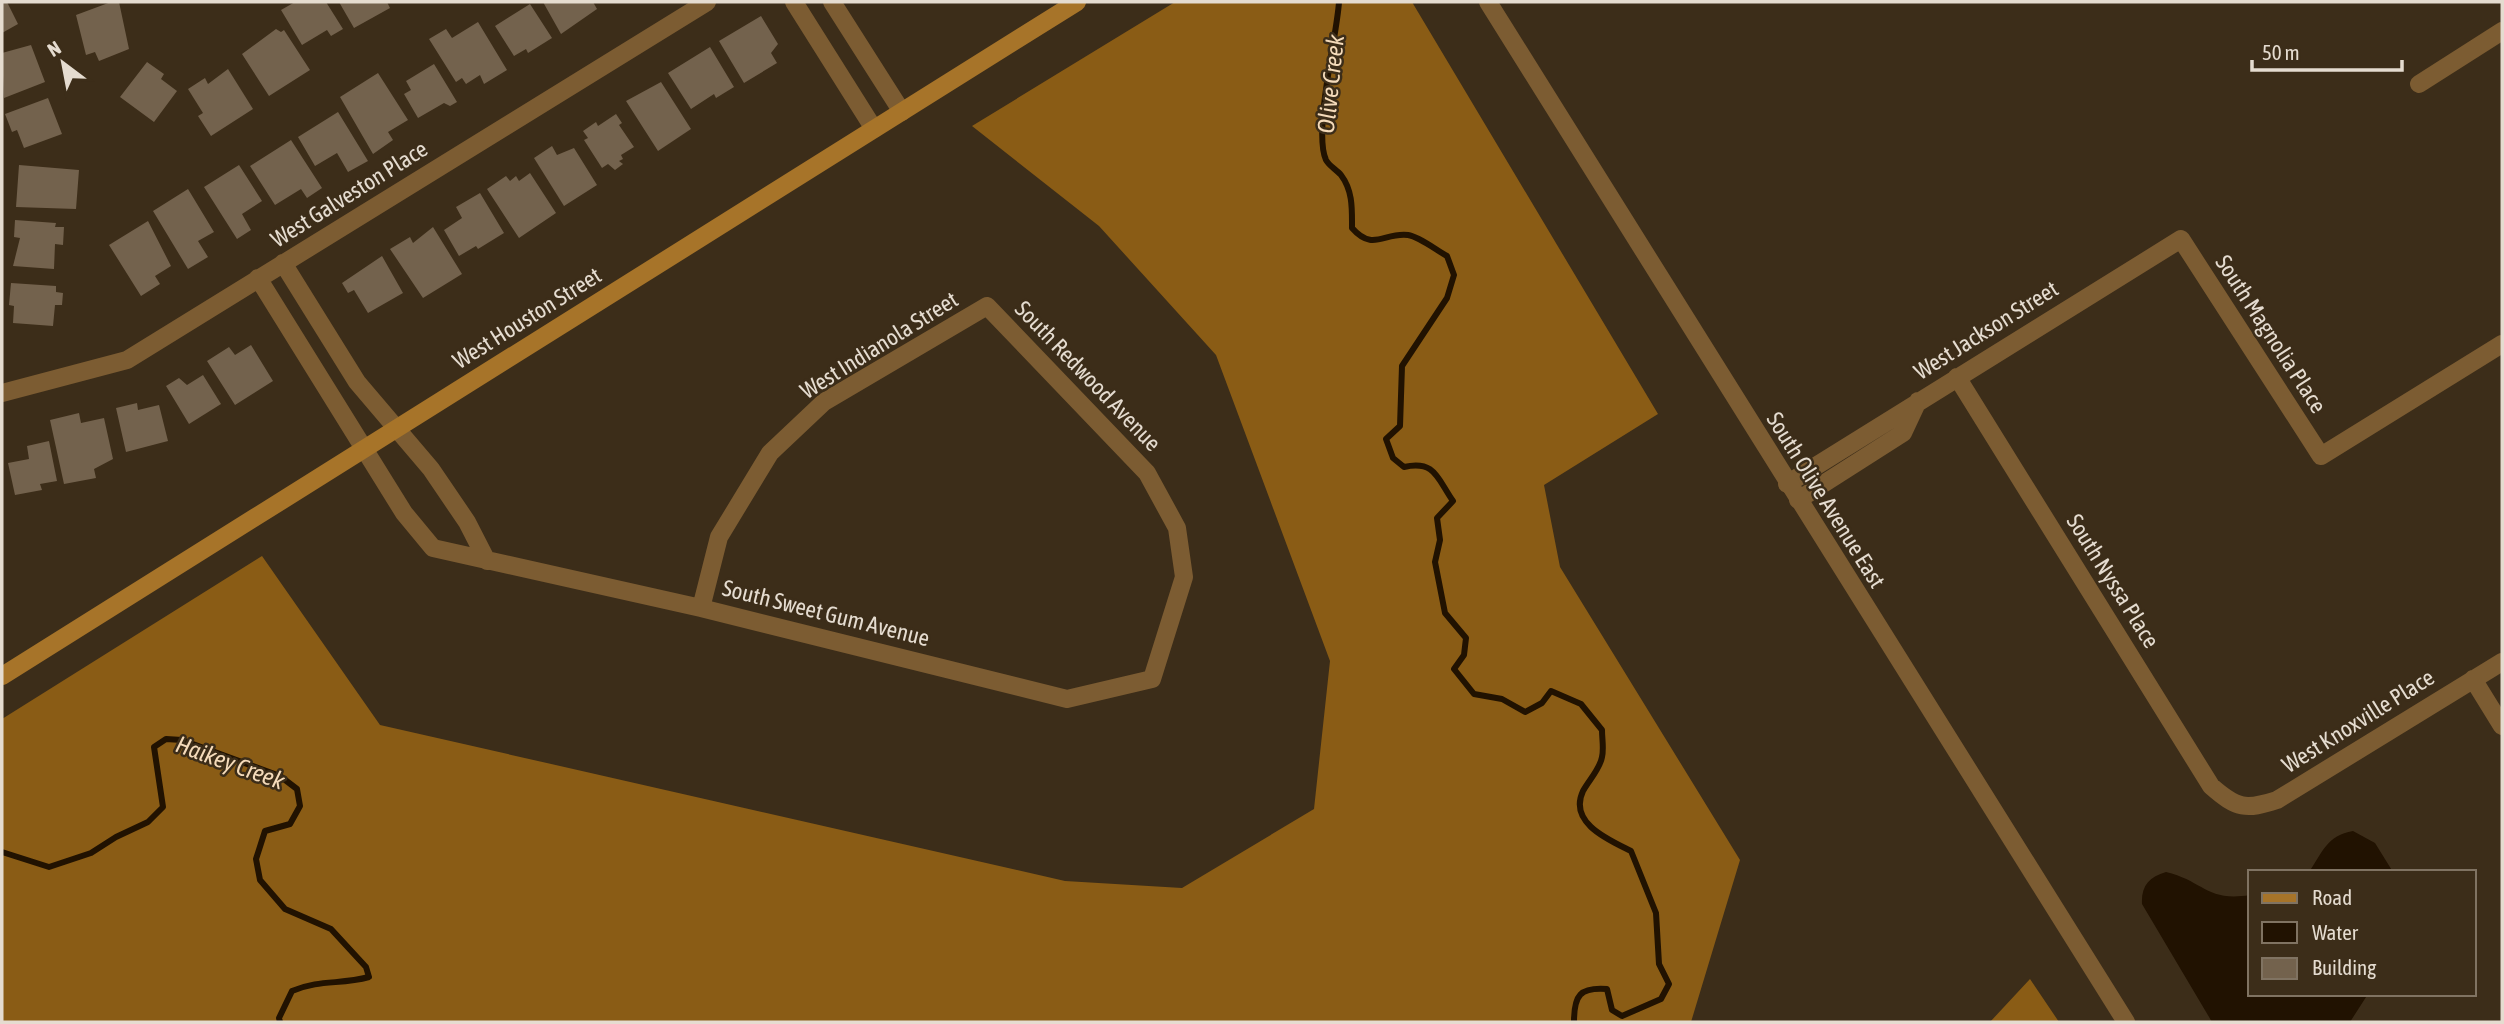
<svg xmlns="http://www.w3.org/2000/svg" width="2504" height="1024" viewBox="0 0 2504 1024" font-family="'Asap Condensed',sans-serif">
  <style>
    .forest { fill: #8a5c15 }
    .water { fill: #211201 }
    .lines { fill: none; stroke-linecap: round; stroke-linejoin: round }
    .stream { stroke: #211201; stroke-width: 6 }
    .building { fill: #73624d }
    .minor { stroke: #7c5c32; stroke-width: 18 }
    .tertiary { stroke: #7c5c32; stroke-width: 18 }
    .secondary { stroke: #a77429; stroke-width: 18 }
    .labels { text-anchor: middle; stroke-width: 5; stroke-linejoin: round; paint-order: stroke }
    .street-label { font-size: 23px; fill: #e5dcd0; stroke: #3c2d19 }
    .water-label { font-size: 24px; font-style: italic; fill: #f5dbba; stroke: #3c2d19 }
  </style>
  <rect width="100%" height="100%" fill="#3c2d19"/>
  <path class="forest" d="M1175,2h237l246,412 -114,71 16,82 180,293 -49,162h-1689v-303l260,-163 118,169 685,156 117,7 132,-79 16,-148 -114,-306 -117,-129 -127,-100z
    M2030,979l29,43h-69z"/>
  <path class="water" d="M2353,831l22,12 18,29h-84c13,-19 18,-37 44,-41z
    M2166,872c38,9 40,30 84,23v99h118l-18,28h-138l-70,-118c-1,-18 7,-27 24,-32z"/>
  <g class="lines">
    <path class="stream" d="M1339,2c-2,34 -26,129 -13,158 3,6 11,10 15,15 12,16 11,34 11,53 21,24 32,4 56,7 12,2 28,15 39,21l7,19 -7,23 -45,68 -2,60 -14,13 7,19 11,9c31,-7 33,11 49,34l-16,17 3,22 -5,22 10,51 21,25 -2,17 -10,14 20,25 28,5 23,13 17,-9 9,-12 30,13 21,26c0,9 2,19 0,27 -2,12 -13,23 -19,34 -15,32 26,49 48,60l25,62 3,51 10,20 -8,15 -39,17 -10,-6 -5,-21c-27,-2 -33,6 -33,33
      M2,852l47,15 42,-14 25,-16 32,-15 15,-15 -9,-60 12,-8 16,1 98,36 17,13 3,17 -10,18 -25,7 -9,28 4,21 25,29 46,20 35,38 3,10c-29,8 -48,2 -77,14l-13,27 1,4"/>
  </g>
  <path class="building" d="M2,2h5l11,22 -16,9z
    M111,2h8l10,47 -30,12 -4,-9 -9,3 -10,-40z
    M295,2h31l17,27 -12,7 -4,-6 -25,15 -21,-35z
    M339,2h48l3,6 -36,20z
    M543,2h50l4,7 -36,25z
    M530,4l22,34 -24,15 -2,-4 -12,7 -19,-30z
    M761,16l17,28 -7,9 6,10 -33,20 -25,-42z
    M478,22l29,48 -23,14 -4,-9 -14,9 -4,-6 -6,4 -27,-43 17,-10 6,9z
    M276,29l5,3 3,-2 26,40 -41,26 -27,-42z
    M31,45l14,37 -41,16 -2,-45z
    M710,47l24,40 -18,11 -2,-4 -23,15 -23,-36z
    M147,62l17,12 -3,5 16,12 -23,31 -34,-25z
    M434,64l23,38 -7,4 -6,-3 -26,15 -14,-24 7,-4 -5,-9z
    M228,69l25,40 -42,27 -13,-20 5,-3 -15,-24 17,-11 3,6z
    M378,73l30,47 -20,12 5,8 -20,14 -33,-57z
    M661,82l30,47 -33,22 -32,-50z
    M48,98l14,36 -38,14 -7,-18 -5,2 -7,-18z
    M338,112l30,49 -20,11 -11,-19 -22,13 -17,-29z
    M616,114l6,9 -3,2 15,22 -13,8 2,4 -4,2 4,3 -8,6 -7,-6 -6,4 -18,-28 4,-2 -5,-7 13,-9 2,4z
    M291,140l31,48 -15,10 -6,-9 -26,16 -25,-39z
    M552,146l5,9 17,-7 23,37 -33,21 -30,-48z
    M19,165l60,5 -3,39 -60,-2z
    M239,165l23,36 -20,13 9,16 -14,9 -33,-52z
    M530,173l26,40 -37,25 -32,-49 19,-13 4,5 6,-5 3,5z
    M188,189l26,43 -16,9 10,16 -20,12 -35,-58z
    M480,193l24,40 -26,16 -2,-3 -17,10 -15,-26 18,-12 -6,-11z
    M15,220l41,3 -1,4h9l-1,18 -8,-1 -1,25 -41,-3 7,-28 -6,-1z
    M148,221l23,45 -16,10 5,8 -19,12 -32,-51z
    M433,227l29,47 -39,24 -33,-49 20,-12 3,6z
    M382,256l21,37 -35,20 -14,-23 -6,3 -6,-10z
    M11,283l45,3v6l7,1 -1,12h-7l-2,21 -40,-3 1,-17 -5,-1z
    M251,345l22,36 -38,24 -28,-44 22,-14 6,8z
    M203,375l18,29 -32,20 -23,-38 13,-8 8,7z
    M137,403l1,7 21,-5 9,36 -42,11 -10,-44z
    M79,413l2,10 23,-5 9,41 -19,10 2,9 -32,6 -14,-64z
    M49,441l8,40 -17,3 2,6 -27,5 -7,-32 21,-4 -2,-13z"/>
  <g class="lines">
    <path class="minor" d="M794,2l80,127
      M832,2l70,110
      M2419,84l83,-53
      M283,263l74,119 74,87 36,53 20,39
      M258,278l146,235 29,35 268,60 366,91 85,-20 32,-102 -7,-49 -30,-55 -160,-167 -163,96 -54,51 -51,84 -18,71
      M1957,377l254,409c26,23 35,24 66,14l225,-138
      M2,393l125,-33 580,-358
      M1787,484l394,-245 140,217 181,-112
      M1798,500l105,-67 15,-32
      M2473,679l29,47"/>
    <path class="tertiary" d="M1488,2l638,1020"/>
    <path class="secondary" d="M2,676l1075,-674"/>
  </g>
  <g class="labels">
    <g class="street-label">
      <text transform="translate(349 194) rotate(-32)" y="8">West Galveston Place</text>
      <text transform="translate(527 318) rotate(-32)" y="8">West Houston Street</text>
      <text transform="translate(1986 330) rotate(-32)" y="8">West Jackson Street</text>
      <text transform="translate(2271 334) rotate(57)" y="8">South Magnolia Place</text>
      <text transform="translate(879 345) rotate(-32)" y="8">West Indianola Street</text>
      <text transform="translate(1088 376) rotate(46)" y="8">South Redwood Avenue</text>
      <text transform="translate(1826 500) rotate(58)" y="8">South Olive Avenue East</text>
      <text transform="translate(2113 581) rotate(58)" y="8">South Nyssa Place</text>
      <text transform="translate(826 613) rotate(14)" y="8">South Sweet Gum Avenue</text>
      <text transform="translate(2358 721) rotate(-32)" y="8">West Knoxville Place</text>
    </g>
    <g class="water-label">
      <text transform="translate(1331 84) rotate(-84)" y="8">Olive Creek</text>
      <text transform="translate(230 763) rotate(20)" y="8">Haikey Creek</text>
    </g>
  </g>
  <rect width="2504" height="1024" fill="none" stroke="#e5dcd0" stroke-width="7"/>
  <rect x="2248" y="870" width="228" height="126" fill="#3c2d19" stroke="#807362" stroke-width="2"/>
  <rect x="2262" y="893" width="35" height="10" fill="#a77429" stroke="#807362" stroke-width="2"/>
  <text x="2312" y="905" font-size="21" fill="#e5dcd0">Road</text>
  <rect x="2262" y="922" width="35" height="21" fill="#211201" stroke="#807362" stroke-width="2"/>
  <text x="2312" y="940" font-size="21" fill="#e5dcd0">Water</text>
  <rect x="2262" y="958" width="35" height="21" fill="#73624d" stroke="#807362" stroke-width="2"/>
  <text x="2312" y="975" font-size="21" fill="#e5dcd0">Building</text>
  <g transform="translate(63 63) rotate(328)" stroke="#3c2d19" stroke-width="5" paint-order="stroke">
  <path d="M0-5L12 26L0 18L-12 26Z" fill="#e5dcd0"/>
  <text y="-10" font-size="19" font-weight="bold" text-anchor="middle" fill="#e5dcd0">N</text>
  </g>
  <path d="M2252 60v10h150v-10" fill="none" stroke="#e5dcd0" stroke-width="3.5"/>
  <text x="2262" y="60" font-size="21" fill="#e5dcd0" stroke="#3c2d19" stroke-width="5" paint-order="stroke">50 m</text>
</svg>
